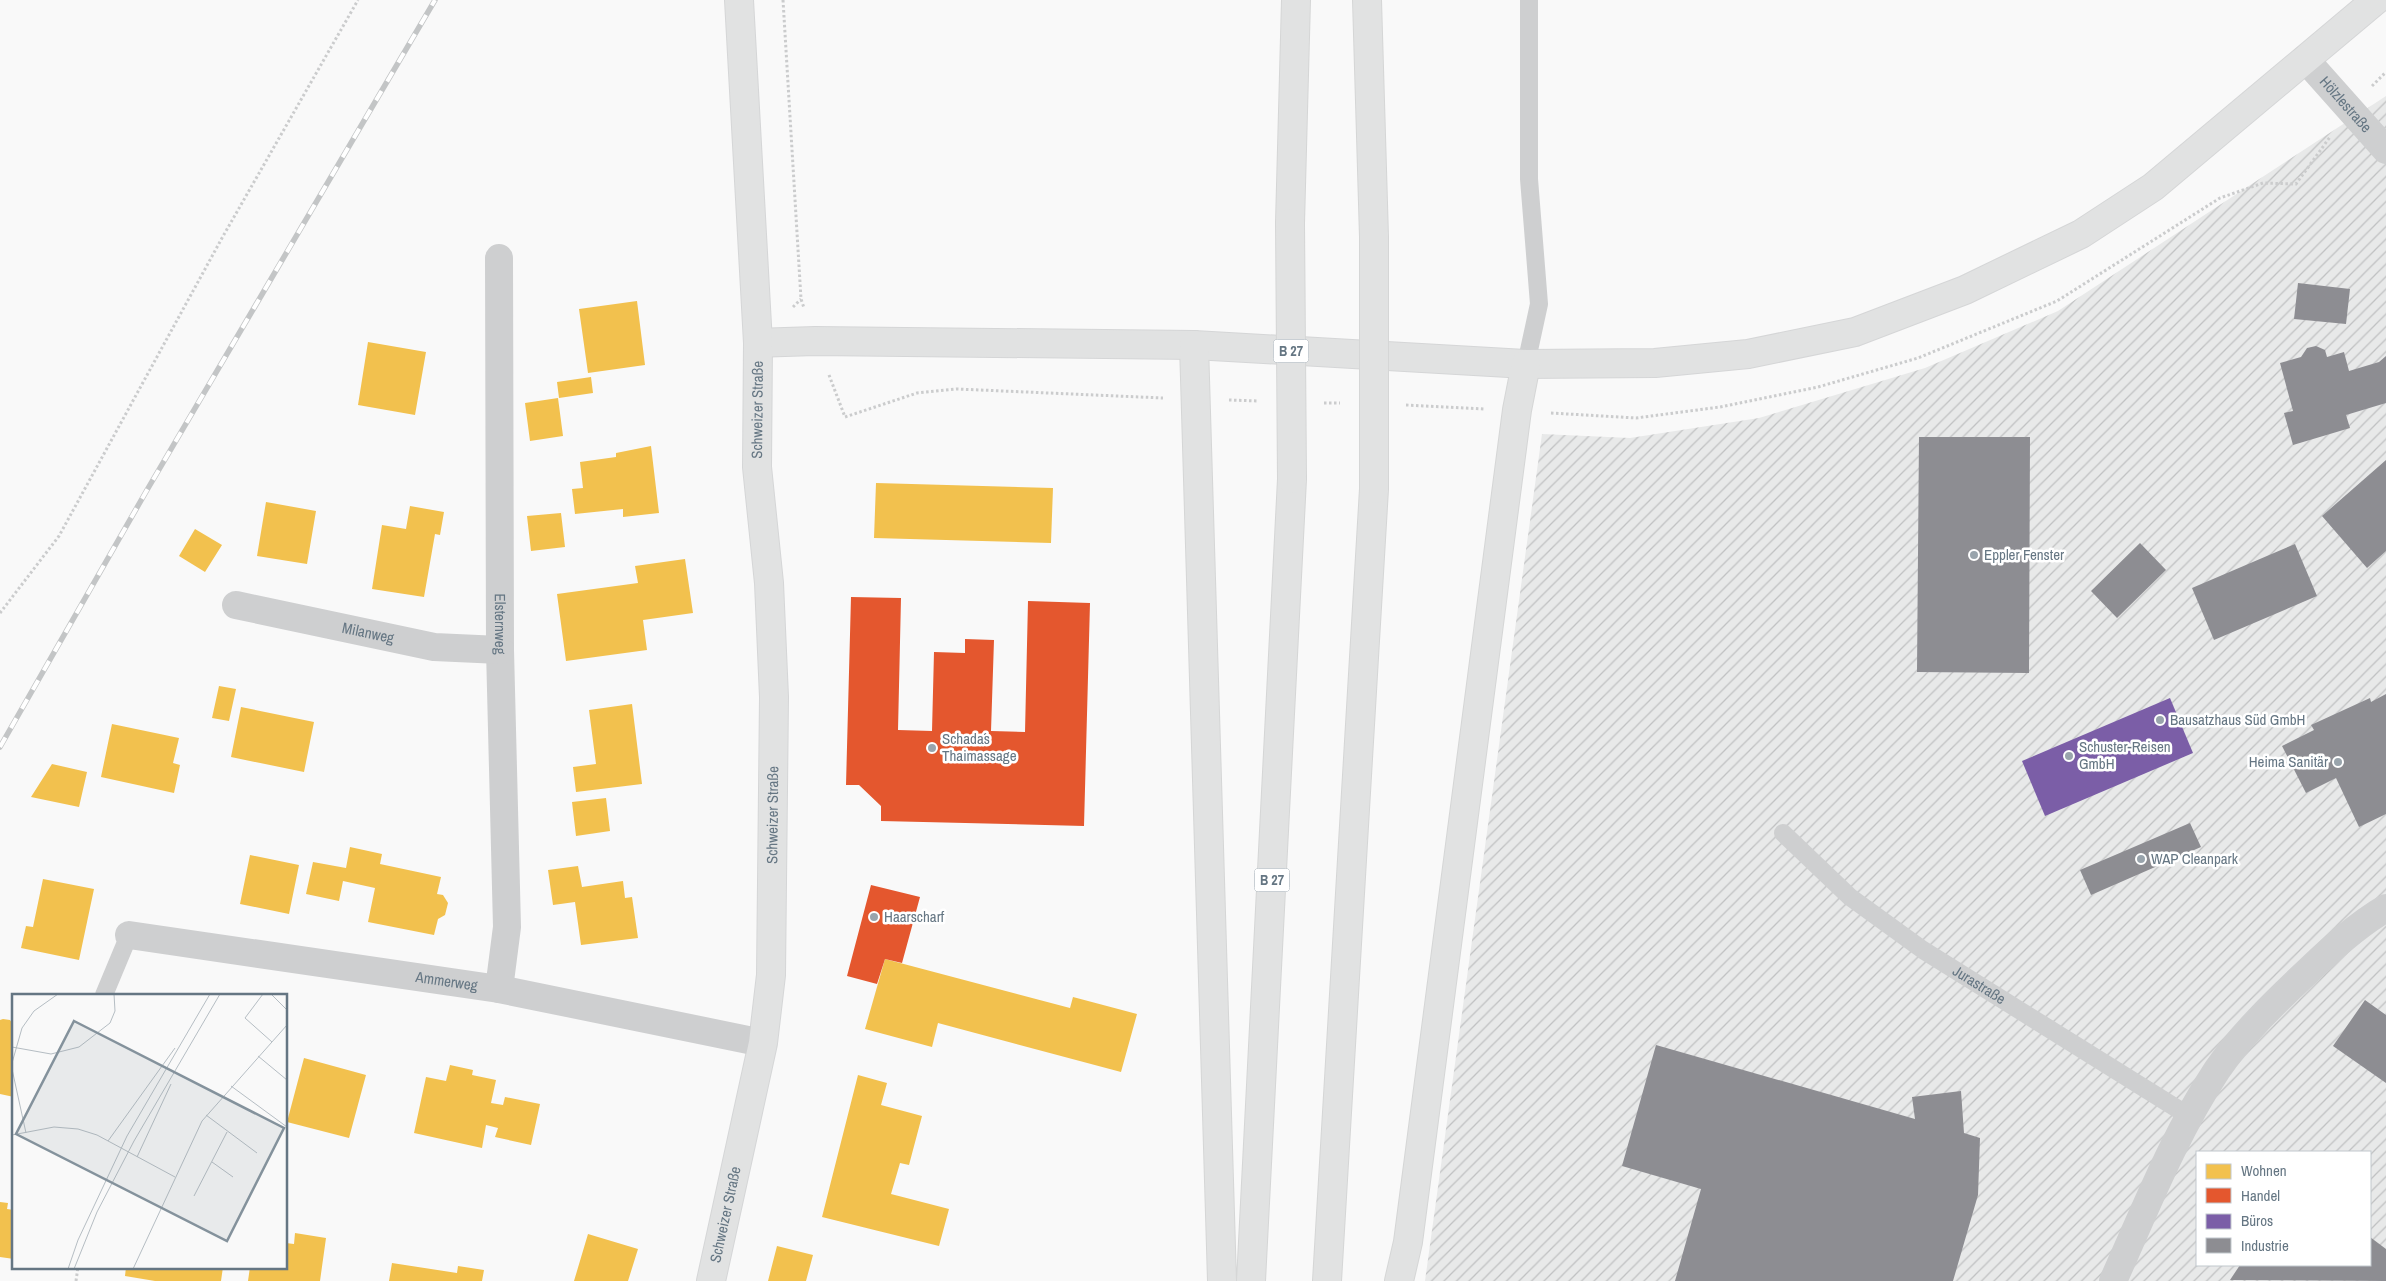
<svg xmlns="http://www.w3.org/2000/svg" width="2386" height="1281" viewBox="0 0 2386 1281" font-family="'Archivo Narrow',sans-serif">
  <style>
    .industrial { fill: url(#industrial-furrows); fill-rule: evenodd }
    .homes { fill: #f2c14e }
    .shops { fill: #e4572e }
    .offices { fill: #7b5ea7 }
    .industry { fill: #8d8d92 }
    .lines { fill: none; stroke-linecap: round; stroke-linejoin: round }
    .secondary-casing { stroke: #d5d6d7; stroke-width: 30 }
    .highway-casing { stroke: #d5d6d6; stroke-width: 30 }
    .path { stroke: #cbcccd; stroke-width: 3; stroke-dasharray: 2.5 2.5; stroke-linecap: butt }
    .lane { stroke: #cecfd0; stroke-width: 18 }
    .street { stroke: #cecfd0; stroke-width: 28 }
    .secondary { stroke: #e1e2e2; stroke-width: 28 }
    .highway { stroke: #e1e2e2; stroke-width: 28 }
    .rail-casing { stroke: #c3c5c6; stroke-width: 5.5 }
    .rail { stroke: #fff; stroke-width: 4; stroke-dasharray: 11; stroke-linecap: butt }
    .highway-bridge-casing { stroke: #d5d6d6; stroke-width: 30; stroke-linecap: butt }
    .highway-bridge { stroke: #e1e2e2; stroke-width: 28 }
    .poi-dot { fill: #99a4ac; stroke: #fff; stroke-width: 2 }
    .labels { text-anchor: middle; stroke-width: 5; stroke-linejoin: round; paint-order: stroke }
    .shield { fill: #fff; stroke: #939fa8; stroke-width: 1 }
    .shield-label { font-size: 14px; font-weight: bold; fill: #657683 }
    .street-label { font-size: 15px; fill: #657683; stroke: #fff }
    .poi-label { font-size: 15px; fill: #657683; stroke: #fff; text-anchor: start }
    .inset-road { fill: none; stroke: #b5bdc3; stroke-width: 1 }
    .view { fill: #84929c; fill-opacity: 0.15; stroke: #84929c; stroke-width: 2.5 }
    .inset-edge { fill: none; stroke: #657683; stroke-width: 2.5 }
  </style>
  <defs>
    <pattern id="industrial-furrows" width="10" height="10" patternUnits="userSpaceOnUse" patternTransform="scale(1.25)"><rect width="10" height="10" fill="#e8e9e9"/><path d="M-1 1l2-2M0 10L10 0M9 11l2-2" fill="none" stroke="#c0c1c2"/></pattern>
  </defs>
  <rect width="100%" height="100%" fill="#f9f9f9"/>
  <path class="industrial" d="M2386,96v1185h-961l117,-847 88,4 129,-20 166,-50 133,-57zM2197,1152h173v113h-173z"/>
  <path class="homes" d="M637,301l8,64 -57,8 -9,-64z
    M368,342l58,10 -11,63 -57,-10z
    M591,377l2,16 -34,5 -2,-16z
    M558,398l5,38 -33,5 -5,-38z
    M651,446l8,67 -36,4v-8l-48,5 -3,-25 11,-1 -3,-26 36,-5v-4z
    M876,483l177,5 -2,55 -177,-5z
    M266,502l50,9 -9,53 -50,-8z
    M410,506l34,6 -4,23 -5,-1 -11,63 -52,-8 10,-64 24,4z
    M561,513l4,34 -34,4 -4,-35z
    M195,529l27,16 -17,27 -26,-16z
    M685,559l8,54 -50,7 4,30 -81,11 -9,-67 81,-11 -3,-17z
    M219,686l17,3 -7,32 -17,-3z
    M632,704l10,80 -66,8 -3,-25 23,-3 -7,-54z
    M241,707l73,15 -10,50 -73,-15z
    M112,724l67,14 -6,25 7,2 -6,28 -73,-16z
    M52,764l35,8 -8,35 -48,-10z
    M606,798l4,33 -34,5 -4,-34z
    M350,847l32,7 -2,10 61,13 -4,17 6,1 5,8 -3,12 -7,4 -4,16 -66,-13 7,-34 -32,-7 -4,20 -33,-7 7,-32 33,6z
    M250,855l49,10 -10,49 -49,-10z
    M578,866l4,21 41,-6 2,17 7,-1 6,41 -57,7 -6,-43 -22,3 -5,-35z
    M43,879l51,10 -15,71 -58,-12 5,-22 7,1z
    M885,959l185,49 3,-11 64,17 -16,58 -183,-49 -6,24 -67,-18z
    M3,1019l7,1 4,6v71l-14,-3v-74z
    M304,1058l62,17 -17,63 -62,-16z
    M450,1065l23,5 -1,5 24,5 -5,23 12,2 2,-8 35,7 -9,41 -36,-8 3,-9 -12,-3 -4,23 -68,-15 12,-56 20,4z
    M858,1075l29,8 -6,22 41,11 -13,49 -9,-2 -9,31 58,15 -10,37 -117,-29z
    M0,1202l8,1 -1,6 7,1v49l-14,-2z
    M295,1233l31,5 -6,43h-72l2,-14h36v-24l8,1z
    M588,1234l50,15 -10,32h-54z
    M777,1246l36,9 -7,26h-38z
    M392,1263l65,10 1,-7 26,4 -2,11h-93z
    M126,1267h97l-2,14h-66l-30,-5z"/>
  <path class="shops" d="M851,597l50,1 -3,132 34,1 2,-79 31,1v-14l29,1 -3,91 34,1 3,-131 62,2 -6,223 -203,-5v-15l-22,-21h-13z
    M871,885l49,12 -18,66 -17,-4 -8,25 -30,-8z"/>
  <path class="offices" d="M2170,698l23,55 -148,63 -23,-55z"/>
  <path class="industry" d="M2298,283l52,6 -4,35 -52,-5z
    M2316,346l9,4 2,7 17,-5 5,19 30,-9 7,-6v47l-40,12 4,13 -57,17 -9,-32 9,-2 -13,-48 21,-6 6,-9z
    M1919,437h111l-1,236 -112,-1z
    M2386,460v91l-19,17 -45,-52z
    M2140,543l26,27 -49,48 -26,-27z
    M2295,544l22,52 -103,44 -22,-52z
    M2386,694v120l-27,13 -23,-49 -30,15 -24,-47 32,-16 -3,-5 59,-27 1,4z
    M2190,823l11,24 -110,48 -11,-25z
    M2365,1000l21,15v68l-53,-37z
    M1656,1045l259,74 -3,-22 49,-6 3,42 16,5 -2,57 -25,86h-278l26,-92 -79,-23z
    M2370,1237l16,12v32l-156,-1 10,-15h130z"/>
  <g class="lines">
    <g class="secondary-casing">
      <g id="secondary">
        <path d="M758,343l57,-2 379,4 332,19 129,-1 93,-9 107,-22 110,-42 116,-56 72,-47 223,-187"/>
        <path id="s6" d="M711,1281l52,-238 8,-68 3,-278 -5,-114 -12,-116 1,-124 -19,-343"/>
      </g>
    </g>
    <g class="highway-casing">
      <path id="highway" d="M1367,0l7,237
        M1290,223l6,-223
        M1194,345l28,936
        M1251,1281l41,-802
        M1327,1281l47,-792
        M1399,1281l9,-39 109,-832 9,-46"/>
    </g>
    <path class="path" d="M783,0l18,299 3,9
      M2372,86l14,-14
      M793,307l8,-8
      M829,375l16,42 72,-24 40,-4 206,9
      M1229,400l29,1
      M1324,403h16
      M1406,405l79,4
      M1551,413l85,5 84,-11 98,-20 100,-29 139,-57 163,-103 43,-15 33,1 34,-47
      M0,613l59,-77 163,-298 136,-238
      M76,1281l2,-14"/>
    <g class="lane">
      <path d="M1526,364l13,-60 -10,-125v-179"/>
      <path id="s1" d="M1783,833l67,64 73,53 266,166"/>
      <path d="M104,995l25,-60"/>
    </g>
    <g class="street">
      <path id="s2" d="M2305,59l81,91"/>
      <path id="s3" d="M499,258l1,392 7,277 -8,62"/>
      <path id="s4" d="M236,605l198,42 66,3"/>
      <path id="s5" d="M129,935l370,54 264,54"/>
      <path d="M2113,1281c32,-71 61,-146 104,-211 25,-36 58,-68 90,-98 24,-23 50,-47 79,-64"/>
    </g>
    <use href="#secondary" class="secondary"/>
    <use href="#highway" class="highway"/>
    <g class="rail-casing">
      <path id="rail" d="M0,747l147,-257 288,-490"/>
    </g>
    <use href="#rail" class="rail"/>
    <g class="highway-bridge-casing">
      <path id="highway-bridge" d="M1290,223l2,256
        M1374,489v-252"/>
    </g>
    <use href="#highway-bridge" class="highway-bridge"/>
  </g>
  <g class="poi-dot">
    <circle cx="1974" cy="555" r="5"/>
    <circle cx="2160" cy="720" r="5"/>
    <circle cx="932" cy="748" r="5"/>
    <circle cx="2069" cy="756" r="5"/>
    <circle cx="2338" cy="762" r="5"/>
    <circle cx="2141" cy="859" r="5"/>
    <circle cx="874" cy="917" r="5"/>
  </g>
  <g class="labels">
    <g class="shield">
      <rect x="1273.5" y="339.5" width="35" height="23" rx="4"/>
      <rect x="1254.5" y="868.5" width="35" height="23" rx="4"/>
    </g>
    <g class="shield-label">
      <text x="1291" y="356">B 27</text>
      <text x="1272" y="885">B 27</text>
    </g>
    <g class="street-label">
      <text dy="5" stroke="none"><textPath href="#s2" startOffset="61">Hölzlestraße</textPath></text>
      <text dy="5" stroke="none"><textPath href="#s6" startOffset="878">Schweizer Straße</textPath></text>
      <text dy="5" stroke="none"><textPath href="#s3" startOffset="366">Elsternweg</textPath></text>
      <text dy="5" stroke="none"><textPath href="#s4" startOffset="135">Milanweg</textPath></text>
      <text dy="5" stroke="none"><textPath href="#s6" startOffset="472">Schweizer Straße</textPath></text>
      <text dy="5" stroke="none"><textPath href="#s5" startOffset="321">Ammerweg</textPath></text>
      <text dy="5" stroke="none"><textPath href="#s1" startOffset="249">Jurastraße</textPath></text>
      <text dy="5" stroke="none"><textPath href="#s6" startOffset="68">Schweizer Straße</textPath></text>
    </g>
    <g class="poi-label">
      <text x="1984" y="560">Eppler Fenster</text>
      <text x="2170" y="725">Bausatzhaus Süd GmbH</text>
      <text x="942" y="744">Schada´s<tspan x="942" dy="17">Thaimassage</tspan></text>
      <text x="2079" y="752">Schuster-Reisen<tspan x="2079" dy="17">GmbH</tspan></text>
      <text x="2328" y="767" text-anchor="end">Heima Sanitär</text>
      <text x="2151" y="864">WAP Cleanpark</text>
      <text x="884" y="922">Haarscharf</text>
    </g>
  </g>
  <g transform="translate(12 994)">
    <rect width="275" height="275" fill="#f9f9f9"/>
    <path class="inset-road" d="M251,0l-18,24 27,24M259,0l16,16M0,53l39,7 28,-7 31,-24 5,-12 -1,-17M246,62l29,24M0,69l10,-35 12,-17 24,-17M0,75l14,64M219,92l56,41M194,121l51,38M0,141l42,-8 24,2 19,6 78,42M96,147l67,-93M125,163l34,-73M200,168l21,15M182,202l33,-64M56,275l10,-29 49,-104 83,-142M62,275l23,-57 37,-71 86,-147M121,275l69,-148 85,-96"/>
    <path class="view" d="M62,27l210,107 -57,113 -211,-107z"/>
    <rect width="275" height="275" class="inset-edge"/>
  </g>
  <rect x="2196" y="1151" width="175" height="115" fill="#ffffff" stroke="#c1c8cd"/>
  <rect x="2206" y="1164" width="25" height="15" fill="#f2c14e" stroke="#c1c8cd"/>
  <text x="2241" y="1176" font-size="15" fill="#657683">Wohnen</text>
  <rect x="2206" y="1188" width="25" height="15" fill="#e4572e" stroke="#c1c8cd"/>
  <text x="2241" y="1201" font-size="15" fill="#657683">Handel</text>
  <rect x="2206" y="1214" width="25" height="15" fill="#7b5ea7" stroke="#c1c8cd"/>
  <text x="2241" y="1226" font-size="15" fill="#657683">Büros</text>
  <rect x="2206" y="1238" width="25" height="15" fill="#8d8d92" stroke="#c1c8cd"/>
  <text x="2241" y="1251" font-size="15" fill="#657683">Industrie</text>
</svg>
